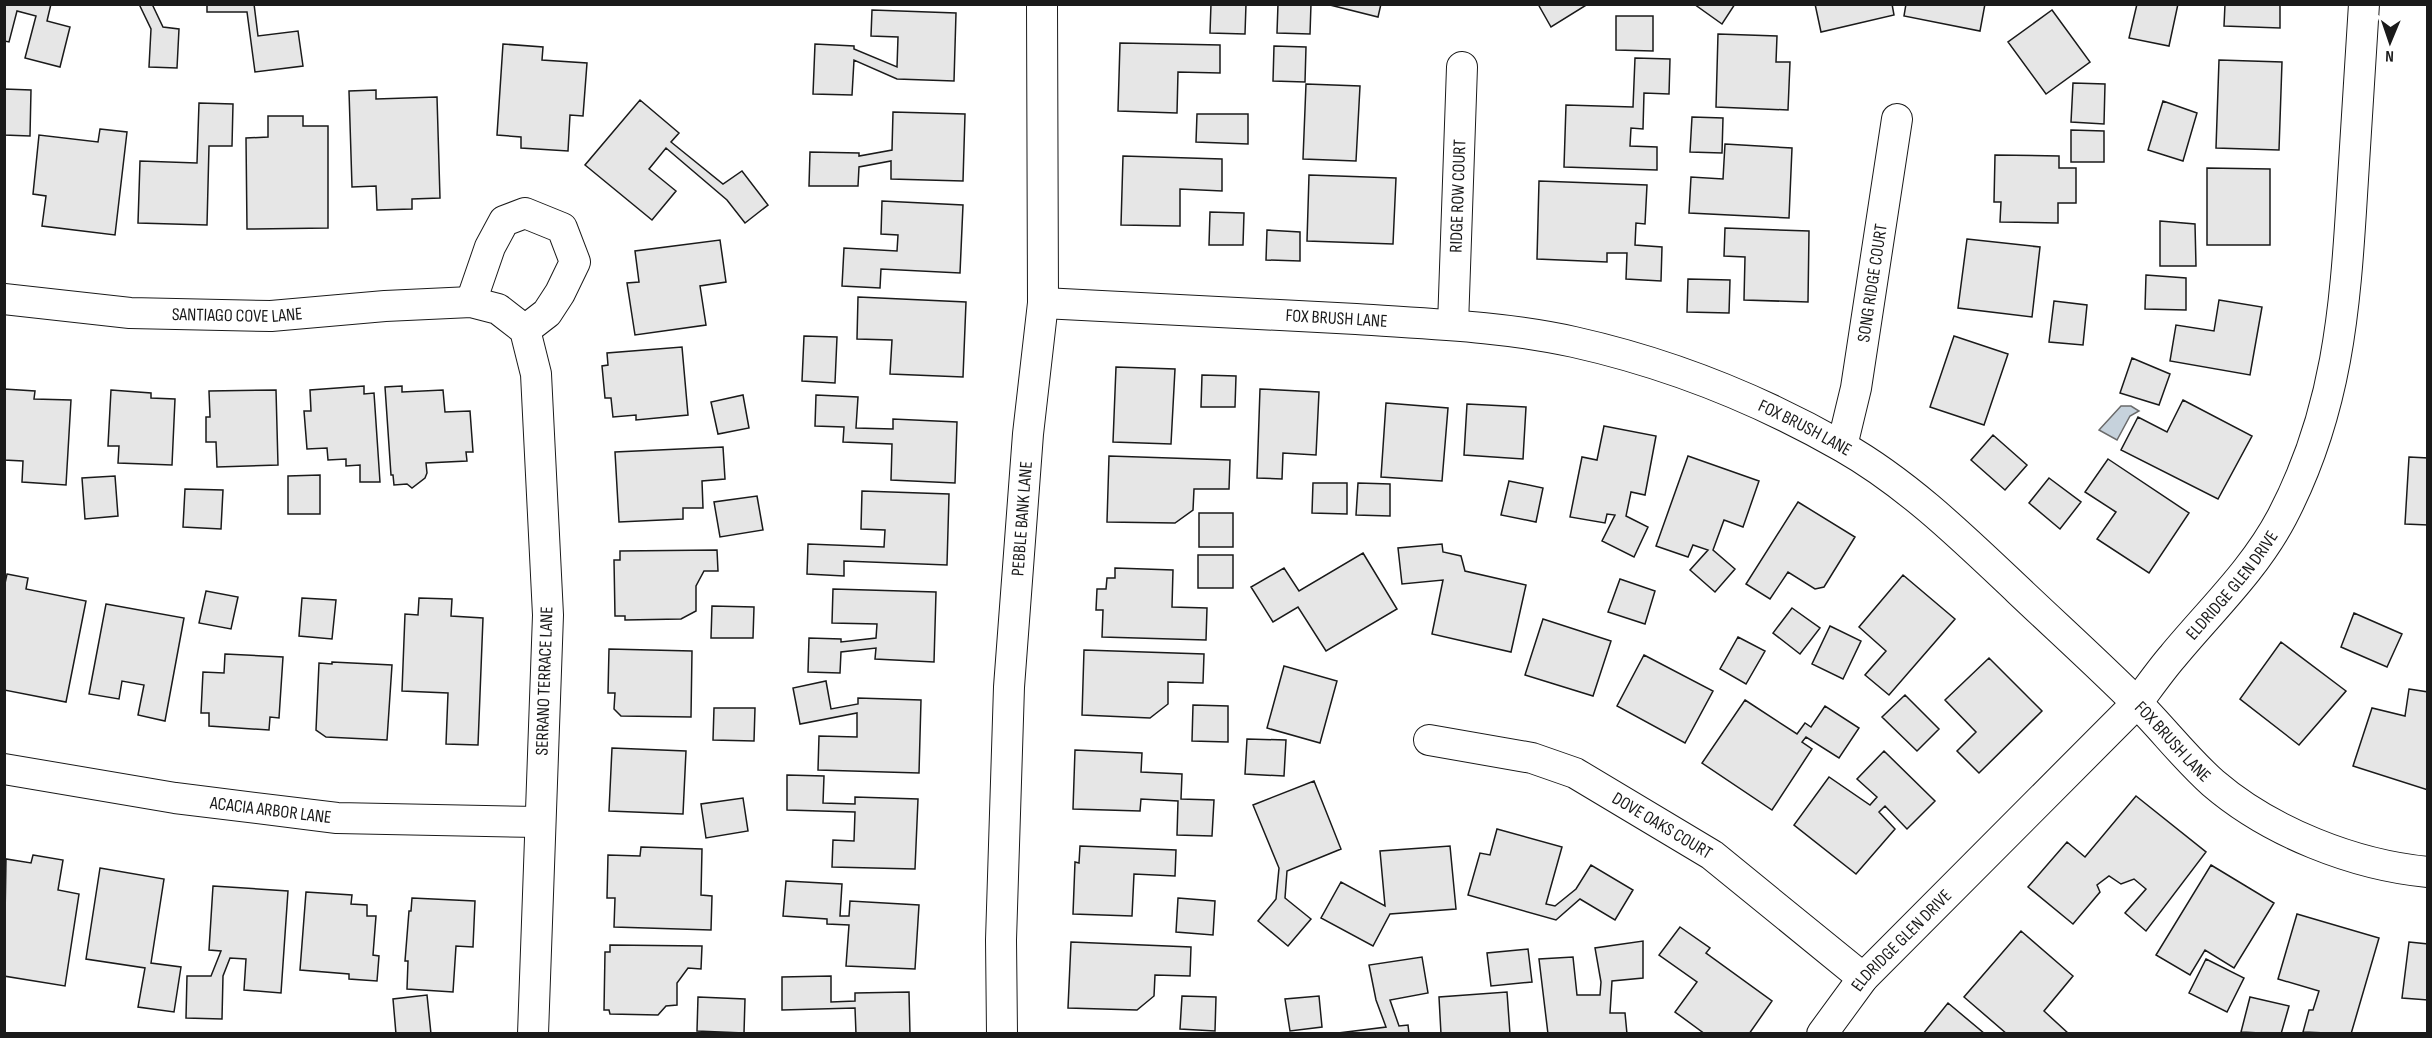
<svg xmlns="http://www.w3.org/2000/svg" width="2432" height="1038" viewBox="0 0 2432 1038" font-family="'Sofia Sans Condensed',sans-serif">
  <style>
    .water { fill: #c6d2dc; stroke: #6a6a6a; stroke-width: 1.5 }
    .building { fill: #e6e6e6; stroke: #1a1a1a; stroke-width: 1.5 }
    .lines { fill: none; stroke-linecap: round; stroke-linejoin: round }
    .minor-casing { stroke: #1a1a1a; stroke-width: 32 }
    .minor { stroke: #fff; stroke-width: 30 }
    .labels { text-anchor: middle; stroke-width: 4.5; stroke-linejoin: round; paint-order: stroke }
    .street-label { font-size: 18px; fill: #1a1a1a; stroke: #fff }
  </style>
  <rect width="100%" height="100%" fill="#fff"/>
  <path class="water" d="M2121,406h10l8,5 -9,5 -13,24 -18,-10z"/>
  <path class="building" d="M4,4h47l-4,17 23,6 -10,40 -35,-9 11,-42 -19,-5 -8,31 -5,-1z
    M139,4h13l11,23 16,2 -2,39 -28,-1 2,-38z
    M207,4h47l4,32 40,-5 5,35 -48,6 -8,-60h-40z
    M1211,4h35l-1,30 -35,-1z
    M1278,4h33l-1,30 -33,-1z
    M1326,4h55l-3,13z
    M1538,4h50l-37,23z
    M1694,4h41l-13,20z
    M1815,4h77l2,11 -73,17z
    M1906,4h79l-5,27 -76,-15z
    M2137,4h41l-9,42 -40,-8z
    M2225,4h55v24l-56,-2z
    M872,10l84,3 -2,68 -57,-2 -43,-19 -2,35 -39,-1 2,-50 39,2v3l43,18 1,-30 -27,-1z
    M2052,10l38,52 -44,32 -38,-52z
    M1616,16h37v35l-37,-1z
    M1718,34l59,2 -1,26h14l-2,48 -72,-3z
    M1120,43l100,2v28l-42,-1 -1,41 -59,-2z
    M503,44l40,3 -1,13 45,3 -4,53 -13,-1 -2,36 -47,-3v-11l-24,-2z
    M1274,46l32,1 -1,35 -32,-1z
    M1635,58l35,1 -1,35 -25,-1 -1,36 -12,-1 -1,18 27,1v23l-93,-3 2,-62 67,2z
    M2219,60l63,2 -3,88 -63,-2z
    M2073,83l32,1 -1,40 -33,-2z
    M1306,84l54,2 -4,75 -53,-2z
    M4,89l27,1 -1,46 -26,-1z
    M376,90v9l61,-2 3,101 -28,1v10l-35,1 -1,-24 -24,1 -3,-96z
    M640,100l39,33 -8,9 52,42 19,-13 26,34 -23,18 -18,-23 -61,-52 -17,21 27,22 -24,29 -67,-55z
    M2163,101l34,12 -14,48 -35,-11z
    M199,103l34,1 -1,42h-23l-2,79 -69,-2 2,-62 57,2z
    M893,112l72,2 -2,67 -72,-2v-18l-32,6 -1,19h-49l1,-34 49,1v3l33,-6z
    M1197,114h51v30l-52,-2z
    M268,116h35v10h25v102l-81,1 -1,-91 22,-1z
    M1692,117l31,1 -1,35 -32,-1z
    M100,129l27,3 -12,103 -73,-9 4,-30 -13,-2 6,-59 59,7z
    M2071,130l33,1v31h-33z
    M1725,144l67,4 -3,70 -100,-5 2,-36 32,2z
    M1995,155l64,1v12h17v35h-18v20l-58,-1 1,-20h-7z
    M1123,156l99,3v32l-42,-2v37l-59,-1z
    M2207,168l63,1v76h-63z
    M1309,175l87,3 -3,66 -86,-3z
    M1539,181l108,4 -2,39 -9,-1 -1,22 27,2 -1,34 -35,-2 1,-26h-20v9l-70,-3z
    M882,201l81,4 -3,68 -79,-4 -1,19 -38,-2 2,-38 53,3 1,-16 -17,-1z
    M1210,212l34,1 -1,32h-34z
    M2160,221l35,3 1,42h-36z
    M1725,228l84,3 -1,71 -64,-2 1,-43 -21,-1z
    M1267,230l33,2v29l-34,-1z
    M1967,239l73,8 -8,70 -74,-9z
    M720,240l6,42 -26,4 6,39 -71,10 -8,-52 12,-1 -4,-31z
    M2146,275l40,3v32l-41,-1z
    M1688,279l42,1 -1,33 -42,-1z
    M858,297l108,5 -3,75 -73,-3 2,-34 -35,-1z
    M2219,300l43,7 -12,68 -80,-14 6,-36 38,6z
    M2054,301l33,4 -4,40 -34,-3z
    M804,336l33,1 -2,46 -33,-2z
    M1954,336l54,18 -24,71 -54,-18z
    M682,347l6,68 -52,5v-5l-23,2 -2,-19h-6l-3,-32 6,-1 -1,-12z
    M2132,358l38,16 -11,31 -39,-12z
    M1116,367l59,2 -4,75 -58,-2z
    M1202,375l34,1 -1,31h-34z
    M364,386v8l10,-1 6,89h-20v-17l-14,1v-7l-18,1 -1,-12 -20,1 -3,-38h7l-1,-21z
    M402,386v6l41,-2 2,22 25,-1 3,41h-7l1,9 -41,2 1,10 -2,5 -13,10 -5,-4 -13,1 -1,-10h-2l-6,-88z
    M4,389l31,2 -1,8 37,1 -5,85 -44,-3 1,-21 -19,-1z
    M1260,389l59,3 -3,63 -33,-2 -1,26 -25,-1z
    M111,390l40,3v5l24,1 -3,66 -54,-2 1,-17h-11z
    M276,390l2,75 -61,2 -1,-25h-10v-25h4l-1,-26z
    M743,395l6,33 -31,6 -7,-32z
    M816,395l42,2 -2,31 37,1v-10l64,3 -2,61 -64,-3 1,-36 -49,-2 1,-15 -29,-1z
    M2183,400l69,36 -34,63 -97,-49 17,-33 29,15z
    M1386,403l62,5 -6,73 -61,-4z
    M1467,404l59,3 -3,52 -59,-4z
    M1604,426l52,10 -11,59 -14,-3 -5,24 22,11 -14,30 -32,-16 13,-26 -8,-1 -2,9 -35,-6 12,-60 15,3z
    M1993,435l34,30 -22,25 -34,-30z
    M723,447l2,32 -23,2 1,27h-20v11l-64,3 -4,-70z
    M1109,456l121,4 -1,29h-35l-1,21 -18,13 -68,-1z
    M1688,456l71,25 -16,46 -19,-7 -11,30 22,19 -20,23 -25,-22 18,-20 -15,-5 -5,12 -32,-11z
    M2409,457l19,1v67l-23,-1z
    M2108,459l81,54 -40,60 -52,-34 19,-27 -31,-20z
    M320,475v39h-32v-38z
    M115,476l3,40 -33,3 -3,-41z
    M2049,478l32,24 -21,27 -31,-26z
    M1509,481l34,7 -7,34 -35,-7z
    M1313,483h34v31l-35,-1z
    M1358,483l32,1v32l-34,-1z
    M185,489l38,1 -2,39 -38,-2z
    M862,491l87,3 -2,71 -103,-4v15l-37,-2 1,-30 76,3 1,-17 -24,-1z
    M757,496l6,34 -43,7 -6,-35z
    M1798,502l57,35 -31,50 -9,2 -27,-17 -18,27 -24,-15z
    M1199,513h34v34h-34z
    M1442,544l1,8 18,4 4,15 61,14 -15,67 -79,-18 11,-54 -41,4 -4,-36z
    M717,550l1,21h-14l-8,15v25l-15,8 -56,1v-4h-10l-1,-56h6v-9z
    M1363,553l34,56 -71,42 -28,-44 -25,15 -22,-35 33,-19 15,23z
    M1198,555h35v33h-35z
    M1115,568l58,2 -1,37 35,1 -1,32 -104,-3 1,-27h-7l1,-21h9l1,-11h8z
    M7,574l21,4 -2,11 60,12 -20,101 -62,-12v-102z
    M1903,575l52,44 -66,76 -24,-20 21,-24 -27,-24z
    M1620,579l35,12 -10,33 -37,-12z
    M833,589l103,3 -2,70 -59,-3 1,-11 -35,4 -1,21 -32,-1 1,-34 32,1v3l35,-4 1,-14 -45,-1z
    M206,591l32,6 -7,32 -32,-6z
    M302,598l34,2 -4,39 -33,-3z
    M419,598l33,1 -1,17 32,2 -5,127 -32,-1 2,-51 -46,-2 3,-77 13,1z
    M106,604l78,14 -19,103 -27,-6 6,-30 -22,-4 -3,18 -30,-5z
    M712,606l42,1 -1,31h-42z
    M1792,608l28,20 -20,26 -27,-21z
    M2354,613l48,21 -15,33 -46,-20z
    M1543,619l68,22 -18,55 -68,-21z
    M1830,626l31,15 -18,38 -31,-15z
    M1738,637l27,14 -19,33 -26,-15z
    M2281,642l65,49 -47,54 -59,-46z
    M609,649l83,2 -1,66 -70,-1 -7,-7 1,-16h-7z
    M1084,650l120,4 -1,29 -35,-1v22l-18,14 -68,-3z
    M225,654l58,3 -4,61 -9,-1 -1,13 -60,-4v-13h-8l2,-41 21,1z
    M1644,655l69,36 -28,52 -68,-37z
    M1989,658l53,53 -63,62 -22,-22 19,-19 -31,-32z
    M332,662l60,3 -5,75 -61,-3 -10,-7 3,-67 13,1z
    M1284,666l53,15 -17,62 -53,-15z
    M826,681l5,28 27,-5v-6l63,2 -2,73 -101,-3 1,-34 38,1v-24l-57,11 -7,-36z
    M2409,689l19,3v98l-75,-24 19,-58 33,8z
    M1905,695l34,34 -22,22 -35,-34z
    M1745,700l52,34 8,-11 6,4 14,-21 34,22 -20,30 -33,-21 -4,5 10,7 -40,61 -70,-47z
    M1193,705l35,1v36l-36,-1z
    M714,708h41l-1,33 -41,-1z
    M1247,739l39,1 -2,36 -39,-2z
    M612,748l74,3 -3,63 -74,-3z
    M1075,750l67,3 -1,19 41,2 -1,25 33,1 -2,36 -35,-1 1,-34 -37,-2 -1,12 -67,-2z
    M1884,751l51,50 -28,28 -22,-23 -6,6 16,17 -39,45 -62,-49 35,-48 41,28 7,-8 -20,-18z
    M787,775l37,1 -1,27 32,1v-7l63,2 -3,70 -83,-2 1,-27 21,1 1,-29 -68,-2z
    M1314,781l27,68 -54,22 -2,27 26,21 -23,27 -30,-25 18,-22 3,-31 -26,-63z
    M2136,796l70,56 -60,79 -21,-18 21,-24 -12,-10 -13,5 -12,-8 -12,9 3,7 -27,32 -45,-37 39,-45 18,15z
    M743,798l5,33 -42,7 -5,-34z
    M1497,829l65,18 -16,57 9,2 21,-17 15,-24 42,25 -18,30 -35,-21 -24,21 -88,-25 12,-42 10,2z
    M1080,846l96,4 -1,26 -41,-2 -2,42 -59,-2 2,-52 4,1z
    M1450,846l6,63 -66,5 -17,32 -52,-28 20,-36 44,24 -5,-55z
    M641,847l61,2 -1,46 11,1 -1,34 -97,-3 1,-29h-8l1,-43 32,1z
    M33,855l30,5 -5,30 21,4 -14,92 -61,-10 2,-117 25,4z
    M2211,865l63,38 -40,65 -29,-18 -15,25 -34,-20z
    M100,868l64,11 -13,84 30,4 -7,45 -36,-5 7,-39 -59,-9z
    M786,881l56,3 -2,32h9l1,-15 69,4 -4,64 -69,-3 3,-41 -22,-1v-5l-44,-3z
    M213,886l75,5 -7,102 -37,-3 2,-31 -16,-1 -7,18 -1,43 -36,-1 1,-42h24l10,-25 -12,-1z
    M306,892l46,3 -1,9 16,1v11h9l-3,39 6,1 -2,25 -28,-2v-5l-49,-4z
    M412,898l63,3 -2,46 -17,-1 -3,46 -46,-3 1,-28h-3l4,-50h2z
    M1178,898l37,3 -2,34 -37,-3z
    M2297,914l82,24 -28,96 -48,-2 6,-22h4l6,-19 -41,-12z
    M1680,927l30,21 -4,5 66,48 -23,33h-44l-30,-22 22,-30 -38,-27z
    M2021,931l52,45 -29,35 25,23h-62l-43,-37z
    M1643,941v37l-31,3 -2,32h15l2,21h-79l-9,-75 34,-2 4,38h23l1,-13 -6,-34z
    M1071,942l120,5 -1,29 -35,-1 -1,21 -17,14 -69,-2z
    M2409,942l19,2v56l-26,-2z
    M610,945l92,1 -1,23 -13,-1 -11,15v22l-11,1 -8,9 -48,-1 -1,-4h-5l1,-58h5z
    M1528,949l4,33 -41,4 -4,-33z
    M1422,957l6,36 -38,7 9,26 9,-1 1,9h-79l56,-7 -10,-27 -7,-35z
    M2206,959l38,19 -17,34 -38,-19z
    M831,976v26l24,-1v-8l54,-1 1,42h-54l-1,-26 -73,2v-33z
    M1507,992l3,42h-69l-2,-37z
    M427,995l4,39h-35l-3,-35z
    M1182,996l34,1 -1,34 -35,-2z
    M1319,996l3,31 -32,4 -5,-32z
    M698,997l47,2 -1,34 -47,-2z
    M2250,997l39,9 -8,28 -40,-2z
    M1948,1003l37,31h-62z"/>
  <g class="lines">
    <g class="minor-casing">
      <g id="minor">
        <path id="s1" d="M4,299l126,14 141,3 114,-10 86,-4 27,7 27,21 11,44 12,241 -15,419"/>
        <path d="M471,302l19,-55 14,-26 21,-8 37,15 13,34 -15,31 -13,20 -22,17"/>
        <path id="s2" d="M1043,303c104,5 208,10 313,16 72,5 146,7 218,23 94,21 185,57 269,105 65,37 121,92 175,143 40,38 81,75 120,114 25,25 48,55 75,79 57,49 141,82 215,89"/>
        <path id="s3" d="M1453,325l9,-258"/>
        <path id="s4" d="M1842,446l14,-58 41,-269"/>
        <path id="s5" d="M1429,740l103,18 43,15 137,82 151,123"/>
        <path id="s6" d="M4,769l171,29 162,20 202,4"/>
        <path id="s7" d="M1002,1034l-1,-94 8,-253 19,-253 15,-131 -1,-299"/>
        <path id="s8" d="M1822,1034l41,-56 274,-275c12,-16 23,-32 36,-47 38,-46 81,-86 109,-139 55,-105 63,-206 70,-322 4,-63 8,-127 12,-191"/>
      </g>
    </g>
    <use href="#minor" class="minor"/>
  </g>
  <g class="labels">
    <g class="street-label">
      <text dy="6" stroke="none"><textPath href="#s3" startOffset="129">RIDGE ROW COURT</textPath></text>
      <text dy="6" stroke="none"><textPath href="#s4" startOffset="166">SONG RIDGE COURT</textPath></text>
      <text dy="6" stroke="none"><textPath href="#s1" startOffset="234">SANTIAGO COVE LANE</textPath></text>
      <text dy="6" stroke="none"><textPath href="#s2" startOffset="294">FOX BRUSH LANE</textPath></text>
      <text dy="6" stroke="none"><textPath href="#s2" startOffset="780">FOX BRUSH LANE</textPath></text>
      <text dy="6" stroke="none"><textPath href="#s7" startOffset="516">PEBBLE BANK LANE</textPath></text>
      <text dy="6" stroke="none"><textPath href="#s8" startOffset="609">ELDRIDGE GLEN DRIVE</textPath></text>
      <text transform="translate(544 681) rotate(-88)" y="6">SERRANO TERRACE LANE</text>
      <text dy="6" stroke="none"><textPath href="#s2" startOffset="1266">FOX BRUSH LANE</textPath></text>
      <text dy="6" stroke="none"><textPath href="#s6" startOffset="270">ACACIA ARBOR LANE</textPath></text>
      <text dy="6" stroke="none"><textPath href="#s5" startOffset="252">DOVE OAKS COURT</textPath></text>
      <text dy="6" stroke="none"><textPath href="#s8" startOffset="123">ELDRIDGE GLEN DRIVE</textPath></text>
    </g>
  </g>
  <rect width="2432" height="1038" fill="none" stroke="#1a1a1a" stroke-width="12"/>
  <g transform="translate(2390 42) rotate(182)" stroke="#ffffff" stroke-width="4.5" paint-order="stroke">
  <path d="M0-4.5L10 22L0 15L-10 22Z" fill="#1a1a1a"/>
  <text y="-9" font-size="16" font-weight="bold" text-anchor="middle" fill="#1a1a1a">N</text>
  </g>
</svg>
